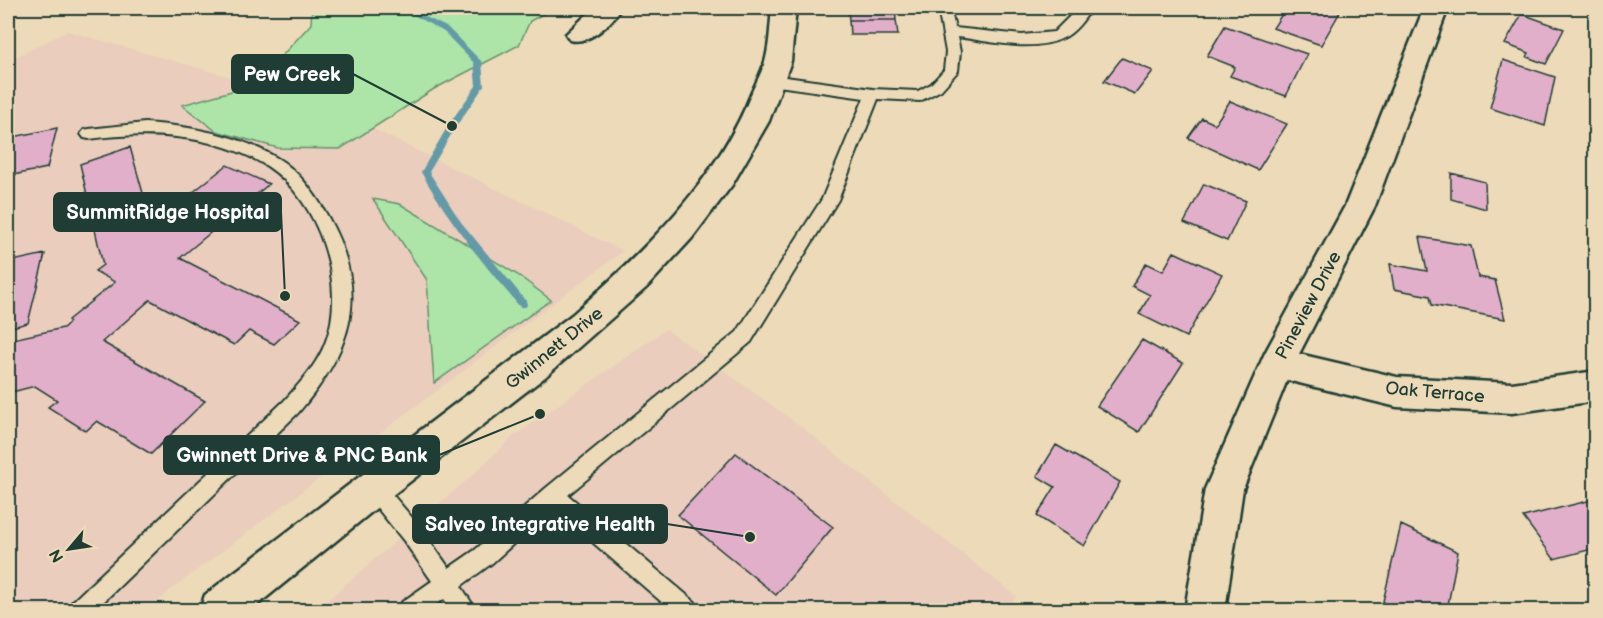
<svg xmlns="http://www.w3.org/2000/svg" width="1603" height="618" viewBox="0 0 1603 618" font-family="'Balsamiq Sans',sans-serif">
  <style>
    .built { fill: #eacdbd }
    .green { fill: #ade4a7; stroke: #66906e; stroke-width: 1.5 }
    .lines { fill: none; stroke-linecap: round; stroke-linejoin: round }
    .stream { fill: #649aa7; fill-rule: evenodd }
    .building { fill: #e2afca; stroke: #1f3d34; stroke-width: 1.5 }
    .service-casing { stroke: #1f3d34; stroke-width: 4 }
    .minor-casing { stroke: #1f3d34; stroke-width: 5 }
    .tertiary-casing { stroke: #1f3d34; stroke-width: 5 }
    .service { fill: #eddab8; fill-rule: evenodd }
    .minor { fill: #eddab8; fill-rule: evenodd }
    .tertiary { fill: #eddab8; fill-rule: evenodd }
    .labels { text-anchor: middle; stroke-width: 4.5; stroke-linejoin: round; paint-order: stroke }
    .street-label { font-size: 18px; fill: #1f3d34; stroke: #eddab8 }
    .leader { fill: none; stroke: #1f3d34; stroke-width: 2 }
    .callout-dot { fill: #1f3d34; stroke: #eddab8; stroke-width: 2 }
    .callout { fill: #1f3d34; stroke: #1f3d34; stroke-width: 2 }
    .callout-label { font-size: 20px; text-anchor: middle; font-weight: bold; fill: #fff }
  </style>
  <rect width="100%" height="100%" fill="#eddab8"/>
  <filter id="ink" filterUnits="userSpaceOnUse"><feTurbulence type="fractalNoise" baseFrequency=".0167" numOctaves="2"/><feDisplacementMap in="SourceGraphic" scale="12" xChannelSelector="R" yChannelSelector="G"/><feConvolveMatrix kernelMatrix="1 2 1 2 8 2 1 2 1" color-interpolation-filters="sRGB"/></filter>
  <g filter="url(#ink)">
    <path class="built" d="M67,31l246,69 310,151 -454,340 -19,19h-142v-549z
      M666,329l130,94 220,173 -8,14h-692l152,-131 45,-42z"/>
    <path class="green" d="M312,8h242l-24,13 -11,24 -85,44 -94,60 -62,-1 -62,-17 -34,-26 74,-21 55,-60z
      M373,199l27,5 118,71 33,25 -117,83 -7,-103z"/>
    <g class="lines">
      <path class="stream" d="M401,8h7l40,20 34,34 2,24 -29,42 -26,44 32,50 65,79 1,3 -1,3h-6c-37,-43 -71,-86 -99,-135l28,-48 27,-38 -2,-23 -30,-31z"/>
    </g>
    <path class="building" d="M848,8h47l1,12h-47z
      M1286,8h40l14,4 -19,33 -48,-17z
      M1522,14l42,15 -18,35 -19,-7 2,-4 -24,-9z
      M849,20h47l2,15h-48z
      M1225,26l82,28 -21,42 -56,-20 5,-9 -28,-11z
      M1122,58l31,13 -18,23 -31,-13z
      M1503,60l52,17 -10,49 -55,-18z
      M1230,101l57,23 -29,46 -70,-32 14,-20 13,6z
      M57,128l-10,40 -39,8v-38z
      M130,147l22,78 75,-60 42,19 -89,74 120,62 -26,24 -25,-13 -15,14 -84,-45 -48,42 103,59 -54,53 -54,-33 -11,10 -38,-24 9,-7 -22,-14 -27,7v-53l55,-12 7,-6 -2,-2 47,-38 -20,-11 8,-6 -23,-101z
      M1451,173l34,9 1,27 -35,-10z
      M1204,184l42,17 -19,40 -43,-18z
      M15,221l-7,30v-28z
      M1420,237l51,9 7,31 17,3 10,39 -73,-14 -2,-9 -36,-7 -4,-25 37,7z
      M1174,252l48,22 -36,63 -47,-23 11,-19 -18,-9 14,-23 17,8z
      M45,254l-17,69 -20,5v-66z
      M1142,340l41,23 -44,69 -42,-26z
      M1056,445l64,37 -36,64 -47,-30 18,-29 -18,-11z
      M736,453l97,74 -57,68 -98,-80z
      M1596,499v49l-42,11 -31,-42z
      M1401,525l57,27 -11,58h-66z"/>
    <g class="lines">
      <g class="service-casing">
        <path id="service" d="M938,8h12l5,20 67,7 32,-3 24,-24h14c-7,10 -17,25 -29,30 -30,15 -74,3 -106,-1l3,15 -2,19 -17,19 -21,11 -42,-2 -40,101 -87,142 -183,153 127,107 3,8h-27l-118,-102 -62,56 -30,22 15,24h-24l-8,-11 -16,11h-29l3,-8 30,-21 -28,-40 -38,-47 -3,-7 3,-7 7,-3 7,3 40,47 29,41 26,-18 71,-62 191,-156 85,-133 42,-101 -93,-13 -7,-5 2,-3 5,-2 102,14 45,2 13,-7 13,-14 2,-18z
          M145,123c44,3 94,12 132,35 22,13 39,37 51,59 43,77 24,133 -30,196l-203,197h-26l3,-8 212,-201c16,-18 34,-37 42,-60 21,-57 -7,-141 -59,-175 -52,-32 -119,-35 -178,-27l-5,-1 -3,-4 3,-4 5,-1z"/>
      </g>
      <g class="minor-casing">
        <path id="minor" d="M594,8h27c-10,16 -32,37 -51,32l-4,-6z
          M1424,8h24l-73,198 -76,148 98,23 115,6 84,-12v30l-84,12 -115,-6 -110,-27 -44,109 -18,121h-40l20,-121 60,-136 80,-147z"/>
      </g>
      <g class="tertiary-casing">
        <path id="tertiary" d="M772,8h24l-5,53 -22,60 -37,64 -40,53 -45,49 -102,90 -155,120 -139,113h-51l5,-15 27,-21 341,-260c72,-64 143,-131 179,-222 5,-11 11,-22 14,-34 4,-16 4,-33 6,-50z"/>
      </g>
      <use href="#service" class="service"/>
      <use href="#minor" class="minor"/>
      <use href="#tertiary" class="tertiary"/>
    </g>
  </g>
  <g class="labels">
    <g class="street-label">
      <text transform="translate(1308 305) rotate(-62)" y="6">Pineview Drive</text>
      <text transform="translate(554 348) rotate(-39)" y="6">Gwinnett Drive</text>
      <text transform="translate(1435 392) rotate(5)" y="6">Oak Terrace</text>
    </g>
  </g>
  <path class="leader" d="M452 126L353 74M285 296L281 212M540 414L439 455M750 537L667 524"/>
  <g class="callout-dot">
    <circle cx="452" cy="126" r="6"/>
    <circle cx="285" cy="296" r="6"/>
    <circle cx="540" cy="414" r="6"/>
    <circle cx="750" cy="537" r="6"/>
  </g>
  <g class="callout">
    <rect x="232" y="55" width="121" height="38" rx="6"/>
    <rect x="54" y="193" width="227" height="38" rx="6"/>
    <rect x="164" y="436" width="275" height="38" rx="6"/>
    <rect x="413" y="505" width="254" height="38" rx="6"/>
  </g>
  <g class="callout-label">
    <text x="292" y="81">Pew Creek</text>
    <text x="168" y="219">SummitRidge Hospital</text>
    <text x="302" y="462">Gwinnett Drive &amp; PNC Bank</text>
    <text x="540" y="531">Salveo Integrative Health</text>
  </g>
  <rect width="1603" height="618" fill="none" stroke="#eddab8" stroke-width="30"/>
  <rect x="15" y="15" width="1573" height="588" fill="none" stroke="#1f3d34" stroke-width="2" filter="url(#ink)"/>
  <g transform="translate(69 549) rotate(241)" stroke="#eddab8" stroke-width="4.5" paint-order="stroke">
  <path d="M0-4.5L10 22L0 15L-10 22Z" fill="#1f3d34"/>
  <text y="-9" font-size="16" font-weight="bold" text-anchor="middle" fill="#1f3d34">N</text>
  </g>
</svg>
